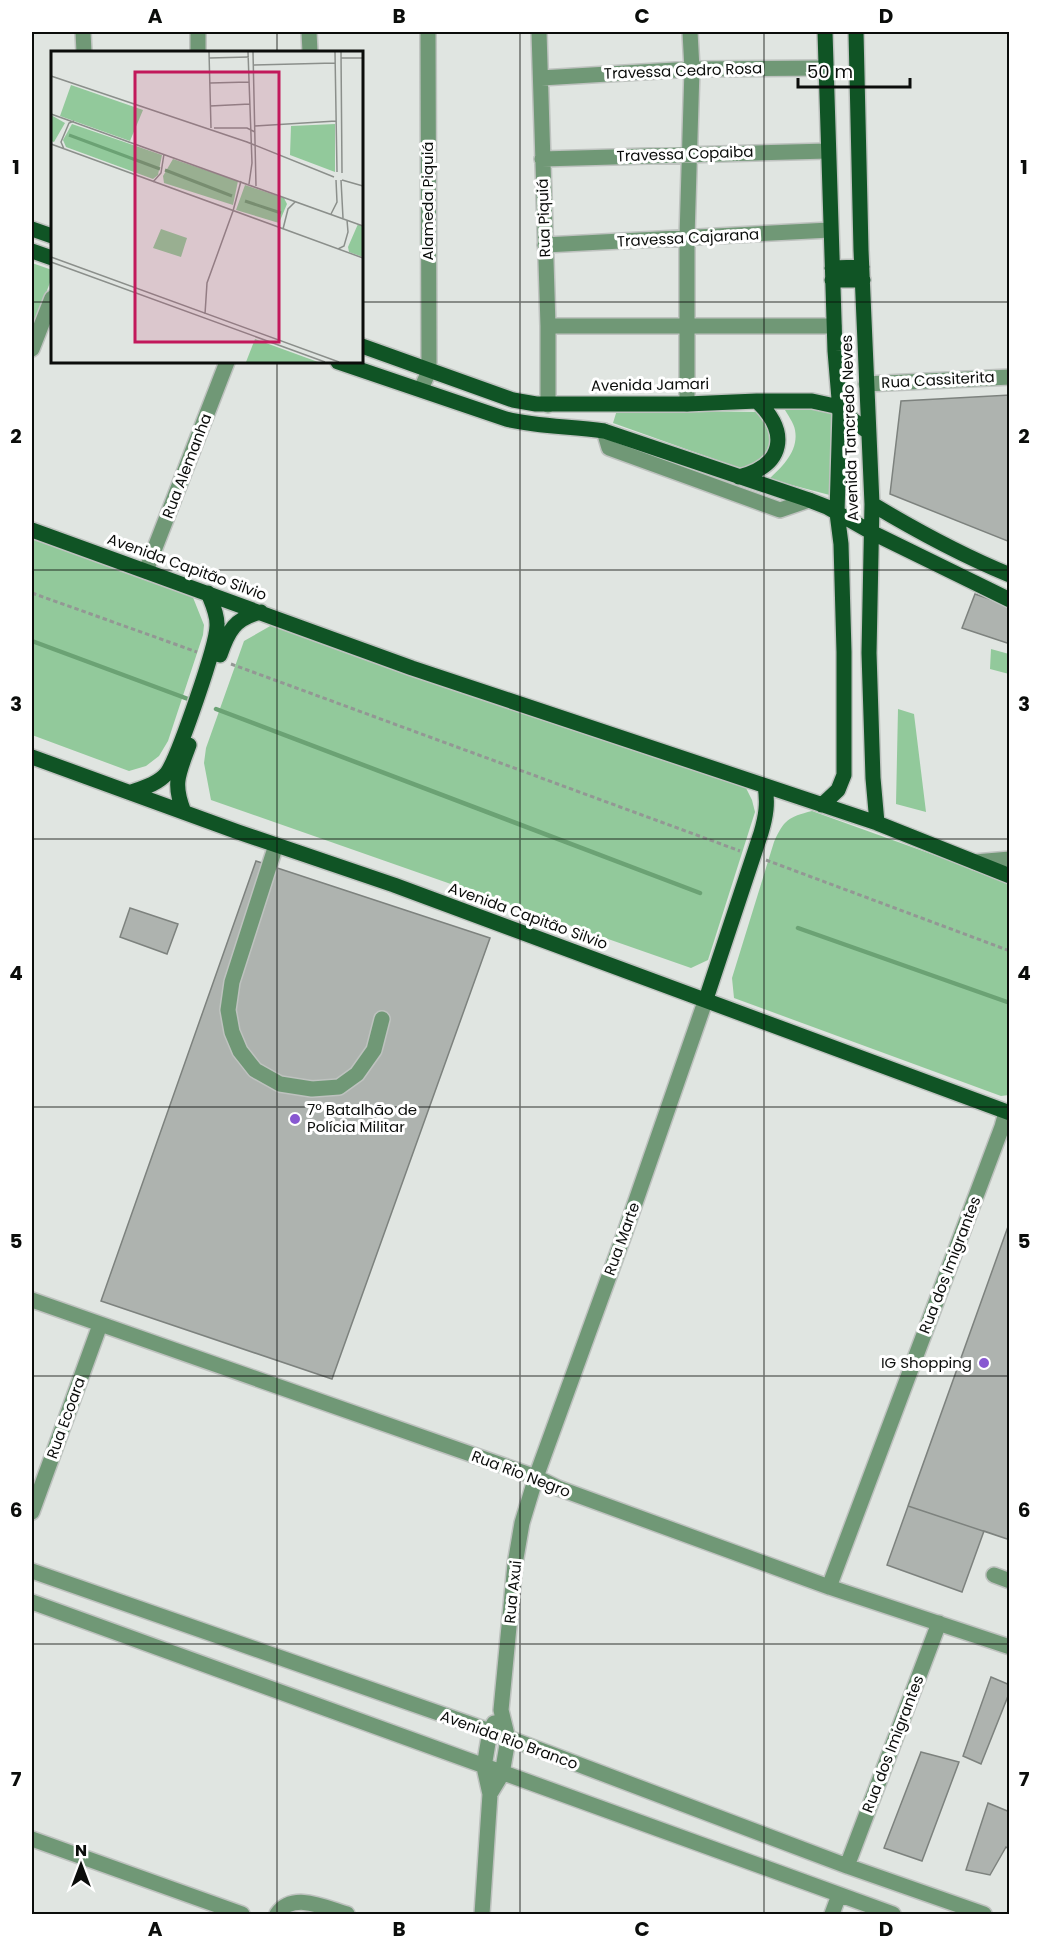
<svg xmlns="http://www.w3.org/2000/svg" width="1041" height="1946" viewBox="0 0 1041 1946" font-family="Poppins,sans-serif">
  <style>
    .green { fill: #92c99b }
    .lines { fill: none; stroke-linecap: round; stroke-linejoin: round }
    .stream { stroke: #6ba274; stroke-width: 4.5 }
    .building { fill: #aeb3af; stroke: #7d827e; stroke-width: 1.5 }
    .minor-casing { stroke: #bec2bf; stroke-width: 18 }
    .major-casing { stroke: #bec2bf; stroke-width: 18 }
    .path { stroke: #939794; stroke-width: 3; stroke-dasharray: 4.5 3; stroke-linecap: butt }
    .minor { stroke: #709876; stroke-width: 15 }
    .major { stroke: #105425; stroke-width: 15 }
    .grid { fill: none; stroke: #0b0d0b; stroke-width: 1.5; stroke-opacity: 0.55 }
    .poi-dot { fill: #8858d1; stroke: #fff; stroke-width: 2 }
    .labels { text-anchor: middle; stroke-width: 6; stroke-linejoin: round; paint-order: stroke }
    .street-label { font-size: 15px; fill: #0b0d0b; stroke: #fff }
    .poi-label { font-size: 15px; fill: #0b0d0b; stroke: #fff; text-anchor: start }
    .inset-river { fill: none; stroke: #6ba274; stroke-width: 3 }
    .inset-road { fill: none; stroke: #8b8f8b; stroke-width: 1.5 }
    .view { fill: #c2185b; fill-opacity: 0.15; stroke: #c2185b; stroke-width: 3 }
    .inset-edge { fill: none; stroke: #0b0d0b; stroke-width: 3 }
    .neatline { fill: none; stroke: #0b0d0b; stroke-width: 2 }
    .grid-label { font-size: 20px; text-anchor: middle; font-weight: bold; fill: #0b0d0b }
  </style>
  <rect width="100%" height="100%" fill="#e0e5e1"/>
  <path class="green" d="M32,263l20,7v7l-20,54z
    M837,405l4,93 -72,-19c13,-12 30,-28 26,-49 -1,-7 -8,-16 -11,-22z
    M617,410l143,2 10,14 4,19 -9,14 -23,10 -129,-46z
    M32,537l160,58 12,30 -1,10 -35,106 -9,15 -13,10 -17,5 -97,-36z
    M272,625l474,163 6,12 3,12 -47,148 -17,8 -480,-168 -7,-37 2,-15 38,-107z
    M991,649l18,5v20l-19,-5z
    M898,709l16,5 12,98 -30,-8z
    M812,811l197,71v213l-8,1 -267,-98 -2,-20 42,-136c10,-22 14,-25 38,-31z"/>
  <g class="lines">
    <path class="stream" d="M32,641l156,58
      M216,709l484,184
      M798,928l212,75"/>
  </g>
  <path class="building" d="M1010,395v147l-120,-48 11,-93z
    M975,594l35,12v38l-48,-16z
    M256,861l234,77 -158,441 -231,-78z
    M130,908l48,16 -11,30 -47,-17z
    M1010,1221v319l-26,-9 -22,61 -75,-27z
    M1010,1221v319l-102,-34z
    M991,1677l19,8v6l-29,73 -18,-8z
    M921,1752l38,10 -37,99 -38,-13z
    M988,1803l22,9v38l-4,-3 -16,28 -24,-5z"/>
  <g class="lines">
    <g class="minor-casing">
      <path id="minor" d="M83,32l1,20
        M198,32v20
        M309,32l1,20
        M539,32l9,294v79
        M541,78l151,-9 133,-1
        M542,159l286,-8
        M545,245l285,-15
        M548,326h286
        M32,349l20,-51
        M866,384l144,-7
        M421,389l8,-18 -1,-339
        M687,404v-167l5,-168 -2,-37
        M604,431l5,17 171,62 29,-10
        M146,571l81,-209
        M276,845l-44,137 -4,28 4,22 8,19 15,19 25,14 32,5 27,-2 18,-13 17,-24 8,-31
        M975,862l35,-3
        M32,1300l504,177 22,11 271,99 181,60
        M32,1512l68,-187
        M32,1571l458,160 357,135 137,48
        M994,1575l16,6
        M829,1587l173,-460 4,-15
        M32,1602l861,312
        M490,1794l12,-20 6,-35 -7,-29 14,-146 7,-41 14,-46 88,-242 82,-236
        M32,1839l210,75
        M847,1866l92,-243
        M277,1914c16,-23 49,-6 70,0
        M482,1914l8,-120 -6,-27 6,-36 4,-8
        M832,1914l7,-19"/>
    </g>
    <g class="major-casing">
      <path id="major" d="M856,32l5,218 11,254 -3,149 4,125 4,45
        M32,229l20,7
        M32,251l20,7
        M832,268l30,-1
        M832,280h31
        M362,346l151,54 23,4h151l70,-3h55l23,5 32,25
        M338,362l168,57c33,8 65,7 98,12l205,69 18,7 44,25 139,68
        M739,477c46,-12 50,-45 18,-76
        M872,504c45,27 89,51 138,71
        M32,530l380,138 465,155 133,53
        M220,655c8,-24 15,-37 41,-43
        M32,757l206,75 156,53 616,228
        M131,792c12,-4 27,-8 36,-19 11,-16 51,-130 50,-149 0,-11 -5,-21 -9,-31
        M822,805l16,-15 6,-15v-123l-3,-108 -4,-31 3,-102 -5,-60 -10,-319
        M184,812c-12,-29 -5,-39 5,-67
        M706,999l55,-166c5,-17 7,-30 4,-47"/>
    </g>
    <path class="path" d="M32,593l165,59
      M231,664l509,187
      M766,860l244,91"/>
    <use href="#minor" class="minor"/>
    <use href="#major" class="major"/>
  </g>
  <path class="grid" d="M277,32v20M520,32v1882M764,32v1882M32,302h20M362,302h648M277,362v1552M32,570h978M32,839h978M32,1107h978M32,1376h978M32,1644h978"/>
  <g class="poi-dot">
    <circle cx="295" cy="1119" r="6"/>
    <circle cx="984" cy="1363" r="6"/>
  </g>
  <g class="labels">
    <g class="street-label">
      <text transform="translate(683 71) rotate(-2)" y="5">Travessa Cedro Rosa</text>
      <text transform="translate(685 154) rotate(-2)" y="5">Travessa Copaiba</text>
      <text transform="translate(428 201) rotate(-90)" y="5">Alameda Piquiá</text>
      <text transform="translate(544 218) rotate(-92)" y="5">Rua Piquiá</text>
      <text transform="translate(688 238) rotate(-3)" y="5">Travessa Cajarana</text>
      <text transform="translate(938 380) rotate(-3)" y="5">Rua Cassiterita</text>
      <text transform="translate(650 385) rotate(-1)" y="5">Avenida Jamari</text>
      <text transform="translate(850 428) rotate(-92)" y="5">Avenida Tancredo Neves</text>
      <text transform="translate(187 466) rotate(-69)" y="5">Rua Alemanha</text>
      <text transform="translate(187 567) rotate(20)" y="5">Avenida Capitão Silvio</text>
      <text transform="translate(528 916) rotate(20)" y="5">Avenida Capitão Silvio</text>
      <text transform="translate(622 1239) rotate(-70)" y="5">Rua Marte</text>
      <text transform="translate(950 1265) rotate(-69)" y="5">Rua dos Imigrantes</text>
      <text transform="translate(66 1418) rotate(-70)" y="5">Rua Ecoara</text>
      <text transform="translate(521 1474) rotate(21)" y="5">Rua Rio Negro</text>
      <text transform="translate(513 1592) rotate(-84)" y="5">Rua Axui</text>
      <text transform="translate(509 1740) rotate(20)" y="5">Avenida Rio Branco</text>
      <text transform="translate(893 1744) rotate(-69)" y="5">Rua dos Imigrantes</text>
    </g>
    <g class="poi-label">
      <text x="307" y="1115">7º Batalhão de<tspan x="307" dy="17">Polícia Militar</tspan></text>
      <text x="972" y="1368" text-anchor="end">IG Shopping</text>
    </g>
  </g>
  <g transform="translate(51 51)">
    <rect width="312" height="312" fill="#e0e5e1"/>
    <path d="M20,34l72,25 -13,31 -70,-25zM0,64l14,8 -11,19 -3,-1zM21,73l90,31 -4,20 -5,4 -87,-32 -3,-7zM284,73v48l-45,-17 1,-29zM122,108l65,22 -5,24 -69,-22 -1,-7zM194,134l39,13 3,6 -8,19 -43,-13zM307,173l5,2v31l-14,-5 -1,-5zM110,178l26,9 -6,19 -28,-9zM204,288l63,23h-72z" fill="#92c99b"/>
    <path class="inset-river" d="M18,84l91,34M114,119l67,26M194,150l36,12"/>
    <path class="inset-road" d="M158,1l2,76M197,1l4,111 -3,21M202,1l3,134M284,1l2,120M290,1l1,121M158,7l40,-1M290,7h22M202,14l82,-2M0,25l196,66 87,35M159,32l39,-1M159,55l40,-2M0,63l312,112M204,75l81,-5M163,77h33l8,4M0,93l312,114M13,98l-3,-7 8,-19 5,-2M290,129l2,38M291,129l21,6M102,131l8,-9 3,-19M182,160l8,-30M280,163l6,-12 -1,-22M232,178l5,-20 7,-7M287,198l6,-3 4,-14 -1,-12M0,206l288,105M0,211l274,100M154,263l2,-31 26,-72"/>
    <path class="view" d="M84,21h144v270h-144z"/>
    <rect width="312" height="312" class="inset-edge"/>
  </g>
  <rect width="1041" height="1946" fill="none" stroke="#ffffff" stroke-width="66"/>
  <g transform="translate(81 1865)" stroke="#ffffff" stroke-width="4.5" paint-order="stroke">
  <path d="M0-4.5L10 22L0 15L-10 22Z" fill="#0b0d0b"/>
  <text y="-9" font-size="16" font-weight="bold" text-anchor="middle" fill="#0b0d0b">N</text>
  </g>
  <path d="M798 78v9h112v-9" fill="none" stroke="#0b0d0b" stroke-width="3"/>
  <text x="807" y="78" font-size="18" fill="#0b0d0b" stroke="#ffffff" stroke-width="4.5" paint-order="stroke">50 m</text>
  <rect x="33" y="33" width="975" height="1880" class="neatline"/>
  <g class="grid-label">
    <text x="155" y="23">A</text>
    <text x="399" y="23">B</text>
    <text x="642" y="23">C</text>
    <text x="886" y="23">D</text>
    <text x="16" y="174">1</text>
    <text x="1024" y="174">1</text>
    <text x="16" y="443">2</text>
    <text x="1024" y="443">2</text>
    <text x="16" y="711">3</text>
    <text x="1024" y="711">3</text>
    <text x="16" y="980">4</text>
    <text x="1024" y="980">4</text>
    <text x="16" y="1248">5</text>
    <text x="1024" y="1248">5</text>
    <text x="16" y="1517">6</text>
    <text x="1024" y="1517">6</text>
    <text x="16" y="1786">7</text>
    <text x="1024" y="1786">7</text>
    <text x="155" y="1936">A</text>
    <text x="399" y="1936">B</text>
    <text x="642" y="1936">C</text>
    <text x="886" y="1936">D</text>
  </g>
</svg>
